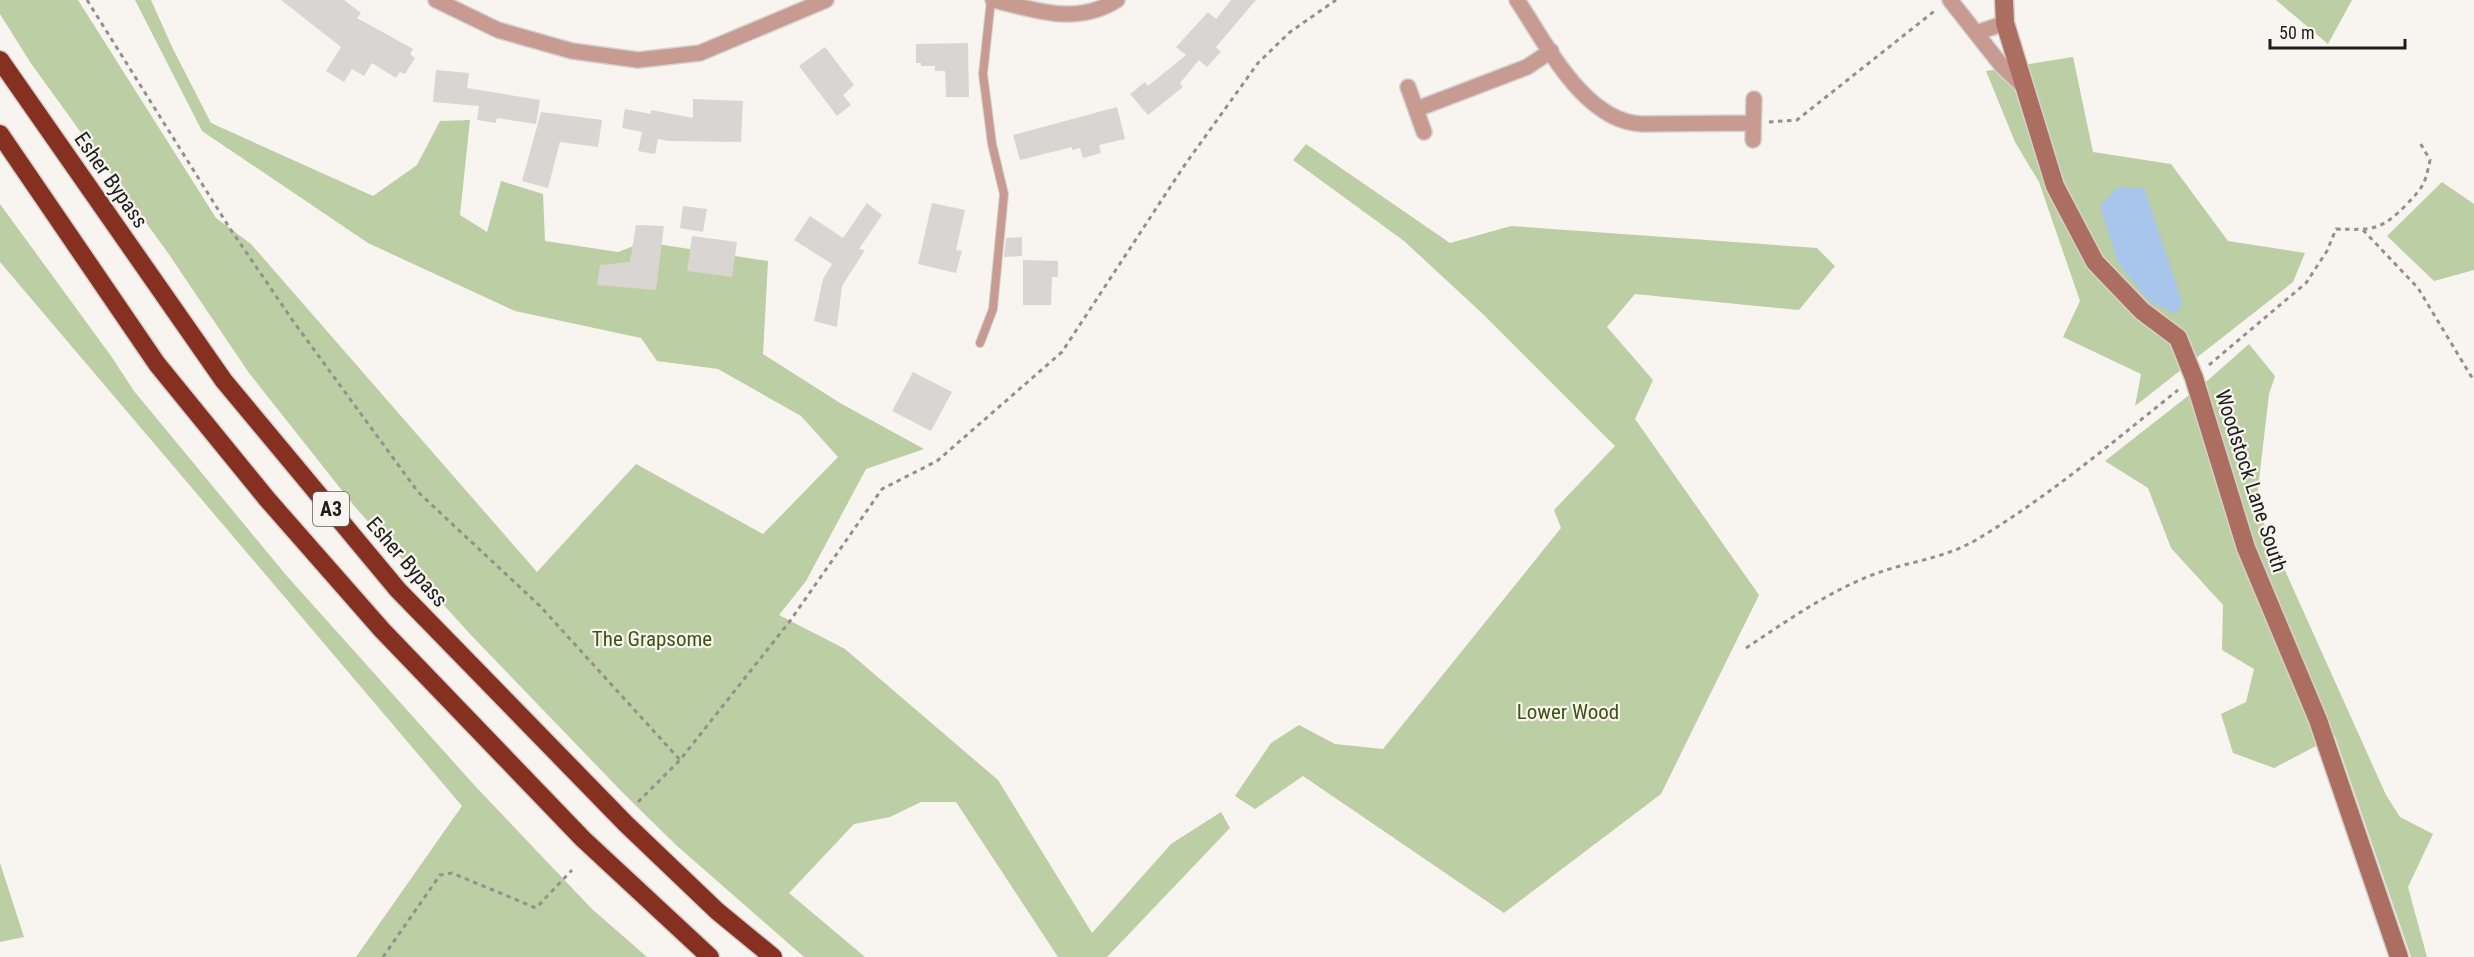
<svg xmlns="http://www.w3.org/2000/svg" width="2474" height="957" viewBox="0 0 2474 957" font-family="'Roboto Condensed',sans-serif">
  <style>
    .green { fill: #bccea3 }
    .water { fill: #a8c6eb }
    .building { fill: #d9d5d2 }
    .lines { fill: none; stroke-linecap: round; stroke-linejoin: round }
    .lane-casing { stroke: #d5d2ce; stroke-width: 10 }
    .street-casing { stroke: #d5d2ce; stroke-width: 18 }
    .secondary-casing { stroke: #d5d2ce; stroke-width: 21 }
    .highway-casing { stroke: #d5d2ce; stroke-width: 21 }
    .path { stroke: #93908d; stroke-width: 3; stroke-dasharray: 4.5 4.5; stroke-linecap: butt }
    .lane { stroke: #c79b92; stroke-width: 8 }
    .street { stroke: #c79b92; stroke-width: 15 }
    .secondary { stroke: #ad6e62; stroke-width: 18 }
    .highway { stroke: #863021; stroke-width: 18 }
    .labels { text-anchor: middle; stroke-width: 4.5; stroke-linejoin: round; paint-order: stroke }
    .shield { fill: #f8f4f0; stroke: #5f5e5b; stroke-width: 1.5 }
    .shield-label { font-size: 20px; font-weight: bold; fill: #1e1d1b }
    .street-label { font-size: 21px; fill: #1e1d1b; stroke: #f8f4f0 }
    .park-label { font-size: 21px; fill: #3e5211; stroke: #f8f4f0 }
  </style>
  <rect width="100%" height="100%" fill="#f8f4f0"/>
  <path class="green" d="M0,0h78l138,218 35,26 286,328 99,-108 127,70 75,-77 -37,-41 -83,-47 -61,-8 -16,-23 -126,-27 -147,-68 -166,-112 -67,-131h16l22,49 38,74 162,73 44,-31 23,-44 30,-1 -10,95 27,17 14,-51 42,13 2,47 73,11 26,-10 124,19 -5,93 77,49 84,46 -58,20 -60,112 -27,34 66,34 153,131 94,153 79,-89 50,-32 9,16 -123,129h-49l-102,-155h-35l-31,15 -36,7 -65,69 76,64h-61l-128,-112 -51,-50 -155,-161 -115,-127 -106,-134 -81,-120 -138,-191 -30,-48z
    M2276,0h76l-24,44z
    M2073,57l20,95 78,12 57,77 77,12 -12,29 -158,124 6,-32 -78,-37 17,-36 -41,-119 -24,-40 -29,-71z
    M1306,144l144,99 61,-17 306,22 18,18 -36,44 -164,-16 -28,33 46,53 -18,39 124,176 -98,199 -157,119 -201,-137 -48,33 -20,-13 36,-53 28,-18 36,19 48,5 178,-221 -7,-18 61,-64 -131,-131 -80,-74 -111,-81z
    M2442,182l32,22v66l-40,11 -47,-45z
    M0,204l111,152 23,35 152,184 190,212 116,122 55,48h-291l106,-151 -462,-544z
    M2249,344l26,32 -6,18 -13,112 130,289 14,22 33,17 -25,53 19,70h-16l-76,-221 -61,32 -41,-15 -12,-39 25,-12 8,-33 -32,-19 1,-45 -52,-57 -23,-60 -43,-27 102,-80z
    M0,863l24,74 -24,5z"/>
  <path class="water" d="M2118,187l26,1 39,116 -8,10 -26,-13 -31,-38 -18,-57z"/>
  <path class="building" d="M281,0h63l17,13 -4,5 56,31 -3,5 5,4 -10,16 -5,-2 -4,6 -24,-15 -8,13 -12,-7 -8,13 -18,-11 15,-24z
    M1231,0h25l-40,47 5,5 -14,15 -8,-7 -19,23 3,4 -35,28 -18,-21 15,-12 3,4 38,-31 -10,-8 32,-35 8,7z
    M968,43l1,54h-23l-1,-26h-10v-5h-14v-3h-5v-19z
    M825,47l29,38 -11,10 8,10 -14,11 -38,-50z
    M436,70l33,3 -2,15 73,12 -4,24 -39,-6 -1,5 -19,-3 2,-14 -46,-4z
    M693,99l50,2 -2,41 -72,-1 -11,-2 -3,15 -17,-3 4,-19 -20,-4 3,-19 26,5v-4l42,8z
    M1117,107l8,32 -26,6 2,8 -18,5 -3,-10 -8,2v-3l-52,13 -7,-25z
    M541,112l61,8 -4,27 -38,-5 -12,46 -26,-7z
    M867,203l15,12 -23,34 6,1 -23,36 -5,41 -23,-6 9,-42 9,-15 -38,-24 16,-24 33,22z
    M932,203l33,7 -9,40 6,1 -6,22 -38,-9z
    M683,206l24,3 -4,23 -23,-4z
    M636,225l28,1 -8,64 -59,-5 3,-20 30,-3z
    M692,236l45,6 -5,35 -45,-6z
    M1022,237v19l-18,1 2,-19z
    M1023,260l35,1v16h-6l-1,28h-28z
    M913,372l39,20 -21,39 -39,-20z"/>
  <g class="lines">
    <g class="lane-casing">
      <path id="lane" d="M980,343l13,-34 11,-115 -12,-50 -9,-70 8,-74"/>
    </g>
    <g class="street-casing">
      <path id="street" d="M436,0l62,30 74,21 66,9 62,-7 126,-53
        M993,0c43,10 83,26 124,0
        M1517,0c29,43 67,122 125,124l111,-1
        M1950,0l52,66 21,20
        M1976,33l29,-10
        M1408,87l16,45
        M1417,109l110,-42 24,-16
        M1753,140l1,-41"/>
    </g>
    <g class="secondary-casing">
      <path id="secondary" d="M2004,0l1,23 50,163 40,76 47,49 36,27 16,40 52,170 72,172 81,237"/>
    </g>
    <g class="highway-casing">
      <path id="highway" d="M0,60l224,321 174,209 228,234 91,87 56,46
        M0,134l157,230 110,135 115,131 201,209 127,118"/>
    </g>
    <path class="path" d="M87,0l142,227 64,94 125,171 122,114 140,154
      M1769,122l28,-2 140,-111
      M2363,230l55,58 56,93
      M2209,365l97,-82 21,-32 9,-22c36,1 45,2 71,-25 17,-18 18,-20 23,-44l-11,-19
      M1746,648c41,-27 80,-55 126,-73 36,-14 69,-15 104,-35 72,-43 137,-98 202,-150
      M638,802l42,-42 110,-139 92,-132 55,-28 125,-109 122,-186 74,-103 32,-31 46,-32
      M383,957l57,-82 12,-2 84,35 36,-38"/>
    <use href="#lane" class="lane"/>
    <use href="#street" class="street"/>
    <use href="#secondary" class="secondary"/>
    <use href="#highway" class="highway"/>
  </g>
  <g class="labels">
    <rect class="shield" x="313" y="492" width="36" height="34" rx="4.5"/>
    <g class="shield-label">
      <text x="331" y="516">A3</text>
    </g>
    <g class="street-label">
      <text transform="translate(111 180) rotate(55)" y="7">Esher Bypass</text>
      <text transform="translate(2251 481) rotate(72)" y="7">Woodstock Lane South</text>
      <text transform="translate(407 562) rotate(49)" y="7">Esher Bypass</text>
    </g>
    <g class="park-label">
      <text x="652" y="646">The Grapsome</text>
      <text x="1568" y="719">Lower Wood</text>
    </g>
  </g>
  <path d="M2270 39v9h135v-9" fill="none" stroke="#1e1d1b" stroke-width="3"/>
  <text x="2279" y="39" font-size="18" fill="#1e1d1b" stroke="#f8f4f0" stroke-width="4.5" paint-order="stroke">50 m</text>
</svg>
